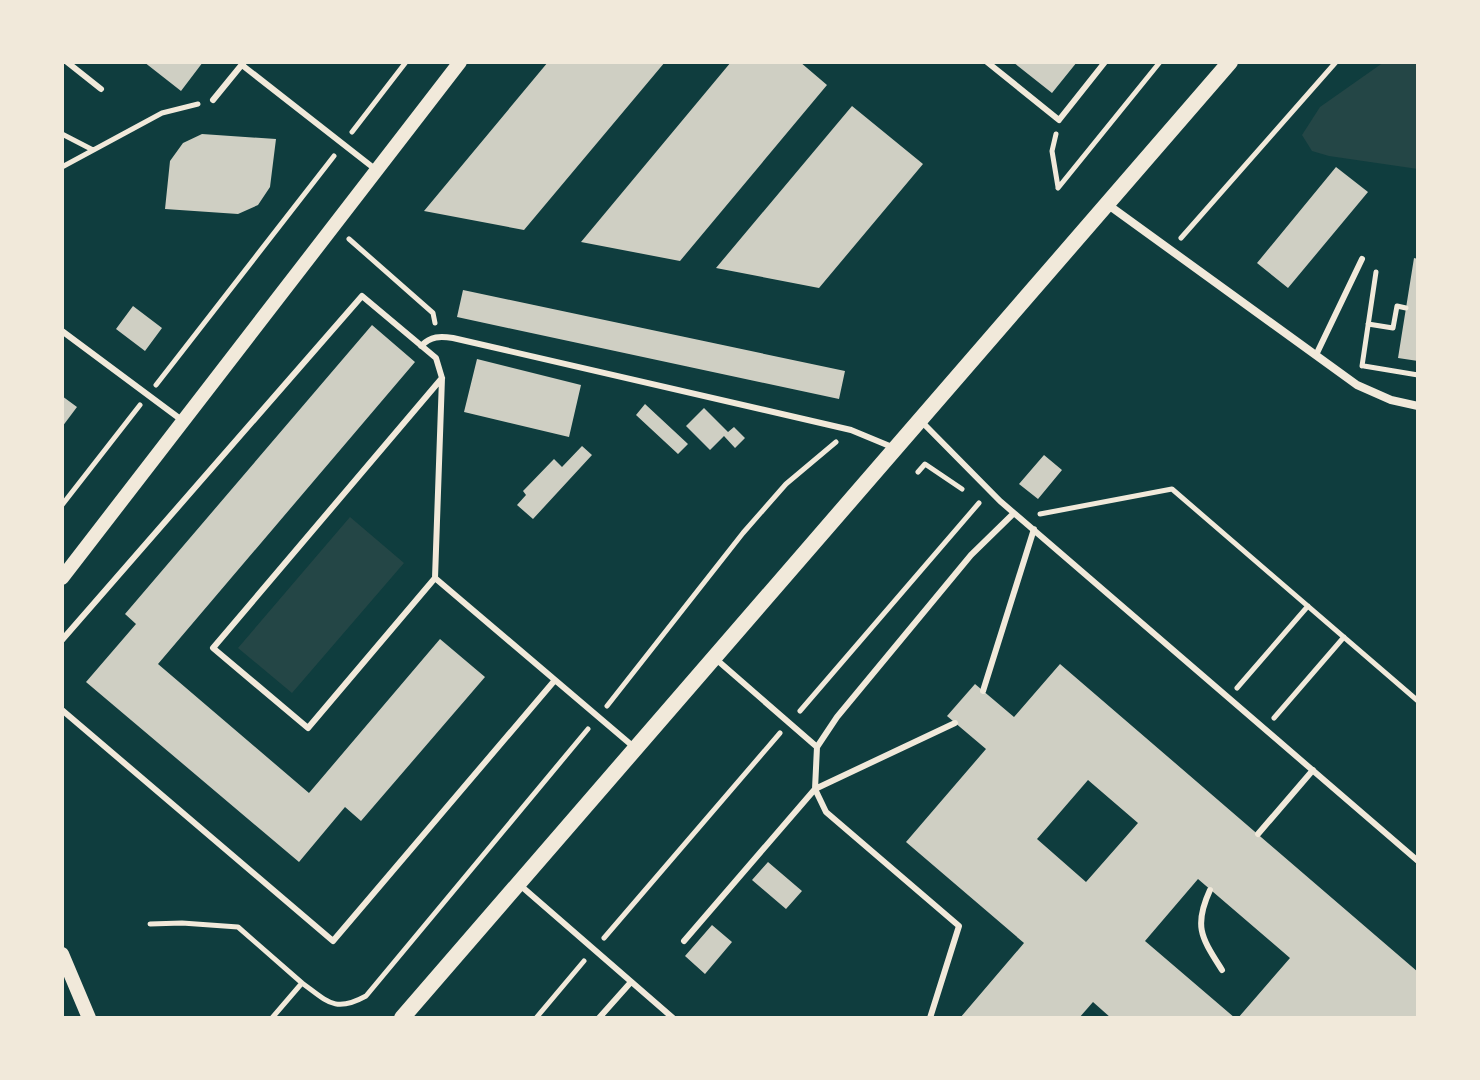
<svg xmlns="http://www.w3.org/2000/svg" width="1480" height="1080" viewBox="0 0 1480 1080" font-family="'Crimson Pro',serif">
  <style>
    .green { fill: #244646 }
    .building { fill: #cfcfc3; fill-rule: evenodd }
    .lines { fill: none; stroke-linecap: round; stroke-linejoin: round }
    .path { stroke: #f1e9da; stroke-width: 5 }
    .service { stroke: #f1e9da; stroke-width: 6 }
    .minor { stroke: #f1e9da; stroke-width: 8 }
    .tertiary { stroke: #f1e9da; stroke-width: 14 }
    .secondary { stroke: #f1e9da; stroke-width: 16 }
  </style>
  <rect width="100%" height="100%" fill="#0f3d3e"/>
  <path class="green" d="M1384,62h34v107l-89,-13 -17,-5 -10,-16 18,-28z
    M350,517l54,46 -112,130 -54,-45z"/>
  <path class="building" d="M144,62h59l-22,29z
    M548,62h117l-141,168 -100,-19z
    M731,62h69l27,23 -147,176 -99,-19z
    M1013,62h64l-25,31z
    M852,106l71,58 -104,124 -103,-20z
    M202,134l74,5 -6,48 -12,18 -20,9 -73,-5 5,-48 13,-18z
    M1336,167l32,25 -80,96 -31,-25z
    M1414,258l4,1v102l-20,-3z
    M463,290l382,81 -6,28 -382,-82z
    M133,306l29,22 -17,23 -29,-22z
    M372,325l43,37 -257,302 151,129 131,-154 45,38 -124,144 -16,-14 -46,55 -213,-180 50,-58 -11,-10z
    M477,359l104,26 -12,52 -105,-25z
    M62,396l15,11 -15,20z
    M645,404l43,40 -10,10 -42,-39z
    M704,408l24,24 6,-5 11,11 -10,10 -11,-12 -14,14 -24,-24z
    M582,446l10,9 -59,64 -16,-14 9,-10 -3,-4 31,-32 8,8z
    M1044,455l18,15 -24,29 -19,-15z
    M1060,664l358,308v46h-180l52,-60 -92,-79 -53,62 90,77h-124l-18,-16 -14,16h-119l64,-75 -118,-101 80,-93 -39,-33 28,-32 39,33zM1088,780l50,43 -52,59 -49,-43z
    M768,862l34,29 -16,18 -34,-29z
    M712,925l20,17 -27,32 -20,-18z"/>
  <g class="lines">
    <path class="path" d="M352,132l54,-70
      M62,134l31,16
      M1056,134l-4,17 6,36
      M62,167l100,-54 36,-9
      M1058,188l102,-126
      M1181,238l155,-176
      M349,239l84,74 2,10
      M1368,324l25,4 4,-22 9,2
      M1362,366l14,-94
      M1364,366l54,9
      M156,385l178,-229
      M918,472l7,-8 37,25
      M62,505l78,-100
      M1040,514l132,-25 246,212
      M1237,688l71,-82
      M607,706l136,-173 43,-49 50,-42
      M800,711l179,-208
      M1274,718l70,-81
      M150,924l32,-1 56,4 64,56
      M604,938l176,-205
      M272,1018l30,-35c26,19 33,30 64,13l222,-267
      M536,1018l48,-57"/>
    <path class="service" d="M67,62l34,27
      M987,62l72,58 46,-58
      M242,65l133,104
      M213,100l31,-38
      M62,331l121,90
      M421,346c10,-10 19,-10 32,-8l398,92 41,17
      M1316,355l46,-96
      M442,378l-229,270 95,80 127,-150 200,170
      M920,420l80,81 418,360
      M62,640l300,-344 74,62 6,20 -7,200
      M717,660l100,87
      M983,691l51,-162
      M62,710l271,231 222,-261
      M1258,834l55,-64
      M521,886l152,132
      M1210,890c-17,37 -8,48 12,80
      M684,941l131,-152 140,-66
      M599,1018l32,-36
      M930,1018l29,-92 -133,-114 -11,-23 2,-42 20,-30 134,-162 43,-42"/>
    <path class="minor" d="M1107,204l250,181 34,15 27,6"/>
    <path class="tertiary" d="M62,578l398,-516
      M62,954l27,64"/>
    <path class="secondary" d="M402,1018l828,-956"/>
  </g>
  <rect width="1480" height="1080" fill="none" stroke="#f1e9da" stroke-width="128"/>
</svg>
